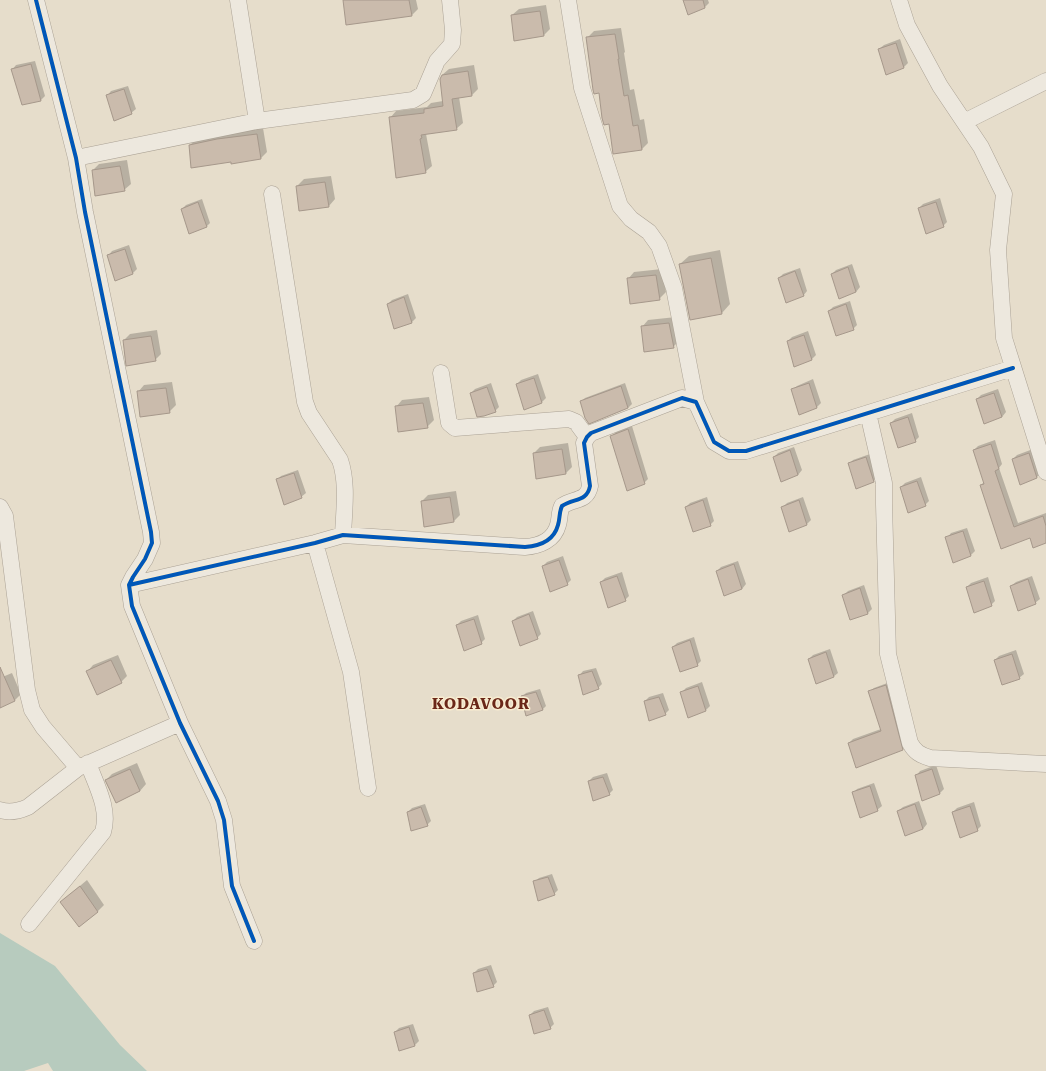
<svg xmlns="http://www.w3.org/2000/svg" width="1046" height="1071" viewBox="0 0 1046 1071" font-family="'Roboto Serif',serif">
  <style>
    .water { fill: #b7cbbe }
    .shadow { fill: #0003 }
    .building { fill: #cabbac; stroke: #a6988b }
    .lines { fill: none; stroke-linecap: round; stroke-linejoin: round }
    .minor-casing { stroke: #aba295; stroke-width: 17 }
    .minor { stroke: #ede8de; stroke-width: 16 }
    .cycleway-casing { stroke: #f8ecd0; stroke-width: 6 }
    .cycleway { stroke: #0057b8; stroke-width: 4 }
    .labels { text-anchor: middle; stroke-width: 3; stroke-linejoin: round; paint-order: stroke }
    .district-label { font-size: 15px; font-weight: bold; letter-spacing: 1px; fill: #6a2718; stroke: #f8ecd0 }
  </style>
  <rect width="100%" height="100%" fill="#e6ddcb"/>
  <path class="water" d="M0,933l55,33 65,79 27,26h-94l-5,-8 -24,8h-24z"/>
  <path class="shadow" d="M344,0h72l2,9 -6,6z
    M684,0h24l1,3 -4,4 -17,6z
    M546,5l4,24 -6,6 -29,5 -3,-25 7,-6z
    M621,28l4,24 -1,1 6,37 4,-1 6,31 4,-1 4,24 -6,6 -33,-26 -9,-31 -13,-54 7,-7z
    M900,39l8,24 -4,4 -17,6 -8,-24 5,-4z
    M35,61l10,35 -4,4 -19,4 -10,-34 4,-5z
    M474,65l4,24 -6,6 -13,2 4,26 -7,6 -30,5 6,32 -7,6 -35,-54 6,-7 31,-4 4,-4 12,-2 -1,-26 7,-6z
    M128,86l8,23 -5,4 -24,-17 4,-5z
    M263,128l4,24 -6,6 -29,3 -42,-16 6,-6z
    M127,160l4,24 -7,6 -31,-20 6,-6z
    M331,176l4,23 -6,7 -32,-20 7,-7z
    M940,198l7,24 -4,4 -24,-18 4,-4z
    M202,199l8,24 -4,4 -24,-18 4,-4z
    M129,245l8,24 -4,4 -25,-17 4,-5z
    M720,250l10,54 -8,9 -42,-49 9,-8z
    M852,264l8,23 -4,5 -24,-18 4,-4z
    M800,268l7,23 -4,5 -24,-18 4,-4z
    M662,269l4,23 -7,7 -31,-20 6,-7z
    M408,294l8,24 -4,4 -17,6 -7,-24 4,-4z
    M850,301l7,24 -4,4 -24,-18 4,-4z
    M676,317l4,23 -7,7 -31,-20 6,-7z
    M157,330l4,24 -6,6 -31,-20 6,-6z
    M808,331l8,24 -4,4 -17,6 -7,-24 4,-4z
    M538,374l8,24 -4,4 -25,-18 4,-4z
    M813,379l8,24 -4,4 -24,-17 4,-4z
    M172,382l4,23 -7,7 -31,-20 6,-7z
    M491,383l8,24 -4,4 -24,-18 4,-4z
    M625,383l7,21 -4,4 -47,-6 4,-4z
    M998,389l8,23 -4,5 -25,-18 4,-4z
    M429,397l5,23 -7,7 -31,-20 6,-7z
    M912,413l7,24 -4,4 -24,-18 4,-4z
    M632,426l16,53 -4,4 -32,-47 4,-4z
    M995,440l7,24 -3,4 19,55 28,-10v29l-16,-5 -29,11 -20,-63 3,-3 -10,-32 4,-4z
    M568,443l4,24 -6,6 -32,-20 6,-6z
    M794,447l8,23 -4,5 -24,-18 4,-4z
    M1033,449l8,24 -4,4 -17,6 -7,-24 4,-4z
    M870,454l7,23 -4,4 -24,-17 4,-4z
    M298,470l8,23 -5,4 -24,-17 4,-4z
    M921,477l8,24 -4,4 -24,-18 4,-4z
    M456,491l4,24 -6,6 -32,-20 6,-6z
    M707,497l7,24 -4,4 -24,-18 4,-4z
    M803,497l8,23 -4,4 -24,-17 4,-4z
    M967,528l8,23 -4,4 -17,7 -7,-24 4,-5z
    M563,556l8,24 -4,4 -24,-18 4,-4z
    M738,561l8,23 -4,5 -25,-18 4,-4z
    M622,572l7,24 -4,4 -24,-18 4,-4z
    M1032,576l8,23 -5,4 -24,-17 5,-4z
    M988,577l7,24 -4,4 -24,-18 4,-4z
    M864,585l8,24 -4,4 -17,6 -7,-24 4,-4z
    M533,611l8,23 -4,4 -24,-17 4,-4z
    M478,615l7,24 -4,4 -24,-18 4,-4z
    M694,637l7,24 -4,4 -24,-18 4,-4z
    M830,649l8,24 -5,4 -24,-18 4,-4z
    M1016,650l8,24 -5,4 -24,-18 4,-4z
    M118,655l9,21 -6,6 -34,-10 6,-7z
    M596,668l6,16 -4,4 -19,-12 4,-5z
    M12,673l9,21 -6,6 -15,7v-29z
    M702,682l8,24 -4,4 -24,-18 4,-4z
    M890,682l16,63 -4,4 -53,-6 4,-4 28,-10 -12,-37 5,-4z
    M540,689l6,17 -4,4 -20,-13 4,-4z
    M663,693l6,17 -4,4 -20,-13 4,-4z
    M137,763l9,21 -6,7 -23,11 -11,-22 6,-6z
    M936,765l8,24 -4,4 -17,6 -7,-23 4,-5z
    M607,773l6,17 -4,4 -20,-13 4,-4z
    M874,783l8,23 -5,4 -24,-17 4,-4z
    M919,801l8,23 -4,5 -25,-18 5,-4z
    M974,802l7,24 -4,4 -24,-18 4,-4z
    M425,804l6,17 -4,4 -19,-13 4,-4z
    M552,874l6,16 -4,4 -20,-12 5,-4z
    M87,880l17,25 -7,7 -36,-10z
    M491,965l6,17 -4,4 -19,-13 4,-4z
    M548,1007l6,17 -4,4 -20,-13 4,-4z
    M413,1024l6,17 -4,4 -15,5 -5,-18 4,-4z"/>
  <path class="building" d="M343,0h66l3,16 -66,9z
    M683,0h20l2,8 -17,7z
    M540,11l4,25 -30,5 -3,-26z
    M615,34l4,25h-1l6,37 4,-1 5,31 5,-1 4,25 -29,4 -4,-30 -5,1 -2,-7 -3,-25 -5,1 -1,-4 -7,-53z
    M896,43l8,25 -18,7 -8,-26z
    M31,64l10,37 -19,4 -11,-36z
    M468,71l4,25 -20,3 5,31 -36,5 1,3 -2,1 6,34 -30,5 -7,-61 35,-4v-4l19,-3 -3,-27 2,-4z
    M124,89l8,25 -18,7 -8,-26z
    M257,134l4,25 -30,5v-2l-40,6 -2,-23 28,-6z
    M120,166l5,25 -30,5 -3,-26z
    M325,182l4,25 -30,4 -3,-25z
    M198,202l9,25 -18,7 -8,-25z
    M936,202l8,25 -18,7 -8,-26z
    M125,249l8,25 -18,7 -8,-26z
    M711,258l11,56 -32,6 -11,-56z
    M848,267l8,25 -17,7 -8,-25z
    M795,271l9,25 -18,7 -8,-25z
    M656,275l4,25 -30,4 -3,-26z
    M404,297l8,26 -18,6 -7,-25z
    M846,304l8,26 -18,6 -8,-25z
    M669,323l5,25 -30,4 -3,-26z
    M804,335l8,25 -18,7 -7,-26z
    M151,336l5,25 -30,5 -3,-26z
    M534,378l8,25 -18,7 -8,-26z
    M809,383l8,25 -18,7 -8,-26z
    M621,386l7,22 -39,16 -4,-6 -5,-17z
    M487,387l9,25 -12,4 -7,1 -7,-24z
    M166,388l4,25 -30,4 -3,-26z
    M994,393l8,24 -18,7 -8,-25z
    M423,403l5,25 -30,4 -3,-26z
    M908,417l8,25 -18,6 -8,-25z
    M628,429l17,55 -18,7 -17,-55z
    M991,444l8,25 -4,2 19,56 29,-11 3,10v17l-13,5 -3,-10 -29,11 -21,-64 4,-1 -11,-34z
    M562,449l4,25 -30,5 -3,-26z
    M790,450l8,25 -17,7 -8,-25z
    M1029,453l8,25 -17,7 -8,-26z
    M866,457l8,25 -18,7 -8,-26z
    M294,473l8,25 -18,7 -8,-26z
    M917,481l9,25 -18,7 -8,-26z
    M450,497l4,25 -30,5 -3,-26z
    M703,500l8,26 -18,6 -8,-25z
    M799,500l8,25 -18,7 -8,-25z
    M963,531l8,25 -18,7 -8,-26z
    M559,560l9,25 -18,7 -8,-26z
    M734,564l8,25 -18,7 -8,-25z
    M617,576l9,25 -18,7 -8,-26z
    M1028,579l8,25 -18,7 -8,-25z
    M984,581l8,25 -18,7 -8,-26z
    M860,588l8,26 -18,6 -8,-25z
    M529,614l9,25 -18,7 -8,-25z
    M474,619l8,25 -18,7 -8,-26z
    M690,640l8,26 -18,6 -8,-25z
    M826,652l8,25 -18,7 -8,-25z
    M1012,654l8,25 -18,6 -8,-25z
    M111,660l11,23 -25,12 -11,-24z
    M0,667l15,34 -15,7z
    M592,671l7,18 -16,6 -5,-20z
    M886,685l17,65 -47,18 -8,-25 33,-12 -13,-40z
    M698,686l8,25 -18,7 -8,-26z
    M536,692l7,18 -17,6 -5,-20z
    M659,697l7,18 -17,6 -5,-20z
    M130,769l10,22 -24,12 -11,-23z
    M932,769l8,25 -18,7 -7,-26z
    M603,777l7,18 -17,6 -5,-20z
    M870,786l8,25 -18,7 -8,-26z
    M915,804l8,25 -18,7 -8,-25z
    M970,806l8,25 -18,7 -8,-26z
    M421,807l7,19 -17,5 -4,-19z
    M548,877l7,18 -17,6 -5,-20z
    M80,886l18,26 -19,15 -19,-25z
    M487,969l7,18 -17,5 -4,-19z
    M544,1010l7,19 -17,5 -5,-19z
    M409,1027l6,19 -16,5 -5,-19z"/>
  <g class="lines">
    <g class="minor-casing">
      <path id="minor" d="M36,0l40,158 9,54 66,320 1,11 -7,16 -12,18 -4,8 3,21 48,117 38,78 6,19 8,66 22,55
        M238,0l19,121
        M568,0l14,88 38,118 11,13 18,13 10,14 15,42 22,114
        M899,0l8,25 33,61 41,61 23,47 -6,56 6,88 42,134
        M964,122l82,-41
        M76,158l181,-37 156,-21 10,-6 14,-33 15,-17 1,-14 -3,-30
        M272,194l33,208 4,11 31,47c8,23 4,51 3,75
        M441,373l8,50 6,5 114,-9 7,3 11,15
        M868,413l16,70v21l4,150 22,89c5,9 10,12 20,15l116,6
        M0,507l5,9 22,174 5,20 11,17 35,41
        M315,543l36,129 17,116
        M129,585l186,-42 28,-8 182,12c15,-1 29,-7 33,-22 2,-6 1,-13 4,-19 12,-8 25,-4 28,-20l-6,-43 3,-6 4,-4 91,-35 14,4 18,40 15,9h17l267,-83
        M0,810c9,3 19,1 28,-3l50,-39 102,-45
        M29,924l74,-92c7,-23 -7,-47 -15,-69"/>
    </g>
    <use href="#minor" class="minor"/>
    <g class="cycleway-casing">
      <path id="cycleway" d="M36,0l40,158 9,54 66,320 1,11 -7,16 -12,18 -4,8 3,21 48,117 38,78 6,19 8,66 22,55
        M129,585l186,-42 28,-8 182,12c15,-1 29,-7 33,-22 2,-6 1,-13 4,-19 12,-8 25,-4 28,-20l-6,-43 3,-6 4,-4 91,-35 14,4 18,40 15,9h17l267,-83"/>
    </g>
    <use href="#cycleway" class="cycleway"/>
  </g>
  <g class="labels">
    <g class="district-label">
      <text x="481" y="709">KODAVOOR</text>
    </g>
  </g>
</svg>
